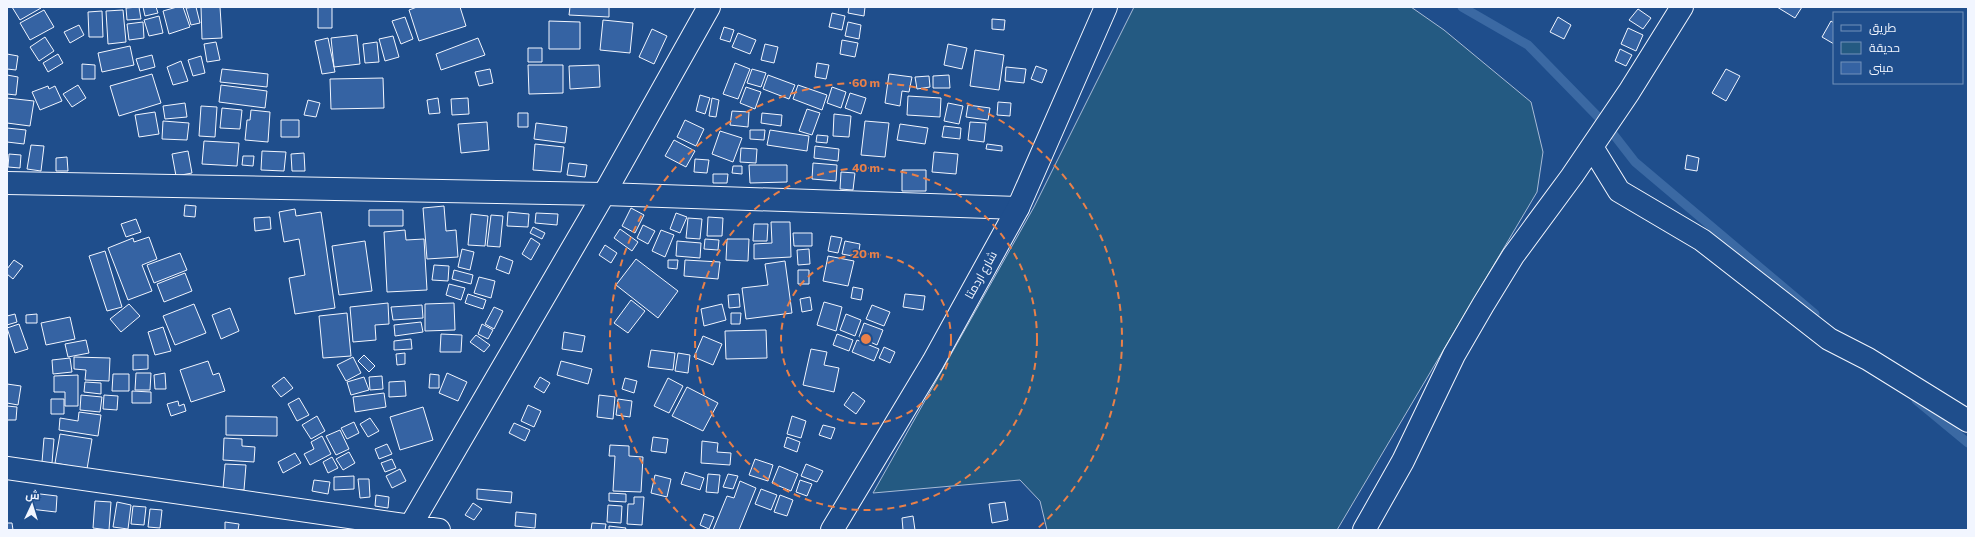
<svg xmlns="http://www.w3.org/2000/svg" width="1975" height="537" viewBox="0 0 1975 537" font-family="Commissioner,Cairo,sans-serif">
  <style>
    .green { fill: #245a82; stroke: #a8bbd7 }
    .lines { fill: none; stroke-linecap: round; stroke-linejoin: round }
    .stream { stroke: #3b69a3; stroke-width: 9 }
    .building { fill: #3563a3; stroke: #f2f6ff }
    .minor-casing { stroke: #f2f6ff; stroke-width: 24 }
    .major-casing { stroke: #f2f6ff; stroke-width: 24 }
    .minor { stroke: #1f4e8c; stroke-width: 22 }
    .major { stroke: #1f4e8c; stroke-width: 22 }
    .ring { fill: none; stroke: #ea8049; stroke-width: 2; stroke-dasharray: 7 5 }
    .labels { text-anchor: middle; stroke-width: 3; stroke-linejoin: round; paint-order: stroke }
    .street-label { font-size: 12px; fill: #f2f6ff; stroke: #1f4e8c }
    .centre { fill: #ea8049; stroke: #1f4e8c; stroke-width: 2 }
    .ring-label { font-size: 12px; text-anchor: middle; font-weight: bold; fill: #ea8049; stroke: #1f4e8c; stroke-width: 3; stroke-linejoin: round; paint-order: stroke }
  </style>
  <rect width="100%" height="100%" fill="#1f4e8c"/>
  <path class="green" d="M1134,7h277l33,23 87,72 12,50 -6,40 -200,338h-290l-7,-29 -20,-21 -147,13 161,-286z"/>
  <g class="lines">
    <path class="stream" d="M1462,7l66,38 79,81 28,36 180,152
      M1916,400l52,43"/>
  </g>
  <path class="building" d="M12,7h29v1l-21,12z
    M139,7l2,12 -14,1 -1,-12z
    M143,7h13l2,6 -13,3z
    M177,7h6l7,20 -21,7 -6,-23z
    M196,7l4,16 -9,2 -5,-17z
    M201,7h19l2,31 -20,1z
    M318,7h14v21h-14z
    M417,7h43l6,19 -47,15 -10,-31z
    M570,7h39v10l-40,-2z
    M849,7h16l-1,9 -16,-3z
    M1777,7h25l-7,11z
    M1638,9l13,9 -8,11 -14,-9z
    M44,10l10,17 -24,13 -10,-17z
    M123,10l3,32 -18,2 -2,-33z
    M102,11l1,26h-14l-1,-25z
    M832,13l13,3 -3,14 -13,-3z
    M159,16l4,17 -14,3 -5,-16z
    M405,17l8,22 -12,5 -9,-23z
    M1558,17l13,8 -7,14 -14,-7z
    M992,19l13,1 -1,10 -12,-1z
    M603,20l30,3 -3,30 -30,-3z
    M549,21l31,1v27h-31z
    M1831,21l3,2v21l-12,-7z
    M143,22l1,16 -15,2 -2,-16z
    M848,22l13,3 -2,14 -14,-3z
    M79,25l5,10 -14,8 -6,-11z
    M724,27l10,3 -4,12 -10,-3z
    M1628,28l15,7 -7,16 -15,-7z
    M652,29l15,7 -13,28 -15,-7z
    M738,33l18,7 -6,14 -18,-7z
    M357,35l3,29 -26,3 -3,-29z
    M393,36l6,21 -14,4 -6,-22z
    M45,37l9,14 -15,10 -9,-14z
    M328,38l7,34 -13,2 -7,-33z
    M478,38l7,17 -44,15 -5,-16z
    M842,40l16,3 -3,14 -15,-3z
    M216,42l4,18 -13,2 -3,-18z
    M377,42l2,20 -14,1 -2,-19z
    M765,44l13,3 -4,16 -13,-3z
    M948,44l19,4 -5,21 -18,-4z
    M130,46l4,19 -32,7 -4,-19z
    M528,48h14v14h-14z
    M1620,49l12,6 -6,11 -11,-5z
    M975,50l29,5 -5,35 -29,-4z
    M7,54l11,2 -2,14 -9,-1z
    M58,54l5,9 -15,9 -5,-9z
    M152,55l3,12 -15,4 -4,-12z
    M201,56l4,17 -12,3 -5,-16z
    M181,61l7,20 -15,4 -6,-18z
    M735,63l15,6 -12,30 -15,-5z
    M817,63l12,2 -3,14 -11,-2z
    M82,64l13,1v14h-13z
    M528,65h35v28l-34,1z
    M599,65l1,22 -30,2 -1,-23z
    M1036,66l11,4 -5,13 -11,-4z
    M1006,67l20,2 -2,14 -19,-2z
    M222,69l46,5 -1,13 -47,-5z
    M490,69l3,14 -14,3 -4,-14z
    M752,69l14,4 -5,14 -14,-4z
    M1726,69l14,7 -14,25 -14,-8z
    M152,74l9,29 -42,13 -9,-30z
    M889,74l23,3 -3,15 -7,-1 -2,15 -15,-3z
    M7,75l11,2 -2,18 -9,-1z
    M768,75l27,10 -6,14 -26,-10z
    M949,75l1,13h-17v-12z
    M929,76l1,11 -13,2 -2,-12z
    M383,78l1,30 -53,1 -1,-30z
    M78,85l8,13 -14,9 -9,-13z
    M221,85l46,6 -2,17 -46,-6z
    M798,85l29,10 -5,15 -29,-11z
    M48,86l1,3 6,-3 7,15 -22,9 -8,-18z
    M746,87l15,5 -6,17 -15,-6z
    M832,87l14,5 -5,16 -14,-5z
    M850,93l16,5 -5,16 -16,-6z
    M700,95l10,3 -5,16 -9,-3z
    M908,96l33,2 -1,19 -33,-2z
    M7,98l27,3 -4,25 -23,-3z
    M438,98l2,15 -11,1 -2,-14z
    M468,98l1,16 -17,1 -1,-16z
    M712,98l7,2 -3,17 -7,-1z
    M308,100l12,3 -4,14 -12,-2z
    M998,102l13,1 -1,13 -13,-1z
    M185,103l2,14 -22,2 -2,-13z
    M948,103l15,3 -4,18 -15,-3z
    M968,105l22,3 -2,12 -22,-3z
    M201,106l16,1 -2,30 -16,-1z
    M222,108l20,2 -2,19 -20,-1z
    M807,109l13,4 -8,22 -13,-4z
    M251,110l19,2 -2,30 -23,-2 2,-20h3z
    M732,111l17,1 -1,15 -18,-2z
    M155,112l4,22 -20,3 -4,-22z
    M518,113h10v14h-10z
    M762,113l20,2 -1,11 -20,-3z
    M834,114l17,2 -2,21 -16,-1z
    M281,120h18v17h-18z
    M685,120l19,9 -8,17 -19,-9z
    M163,121l26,2 -2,17 -25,-1z
    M865,121l24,2 -4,34 -24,-2z
    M487,122l2,28 -28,3 -3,-29z
    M970,122l16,1 -2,19 -16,-2z
    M536,123l31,4 -2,16 -31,-4z
    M900,124l28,4 -3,16 -28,-4z
    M944,126l17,2 -1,11 -18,-2z
    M7,128l19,2 -2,14 -17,-2z
    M750,130h15l-1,10 -14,-1z
    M770,130l39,6 -2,15 -40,-6z
    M720,131l22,7 -9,24 -21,-8z
    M817,135l11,1 -1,7 -11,-1z
    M674,140l21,11 -9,16 -21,-11z
    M204,141l35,2 -2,23 -35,-2z
    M535,144l29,3 -3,25 -28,-2z
    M987,144l15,2v5l-16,-2z
    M31,145l13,1 -3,25 -14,-2z
    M815,146l24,3 -1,12 -24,-3z
    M741,148l16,1 -1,14 -16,-1z
    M188,151l4,22 -16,3 -4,-22z
    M262,151l24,1 -2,19 -23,-1z
    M934,152l24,2 -2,20 -24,-2z
    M304,153l1,18h-13l-1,-17z
    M9,154l12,1 -1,13 -12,-1z
    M1687,155l12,3 -2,13 -12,-2z
    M243,156h11l-1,10 -11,-1z
    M67,157l1,14h-12v-13z
    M695,159l14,1 -2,13 -13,-1z
    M569,163l18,2 -2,12 -18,-2z
    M813,163l24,2 -1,16 -24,-2z
    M749,165h38v17l-37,1z
    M733,166h9v8l-10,-1z
    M902,170h24v21h-24z
    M841,172l14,1 -2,17 -13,-1z
    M713,174h15l-1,9h-14z
    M185,205l11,1 -1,11 -11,-1z
    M444,206l2,25 10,-1 2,27 -31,2 -4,-51z
    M631,208l13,7 -9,18 -13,-7z
    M295,209l1,7 25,-4 14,96 -40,6 -6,-36 16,-3 -6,-36 -15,3 -5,-30z
    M369,210h34v16h-34z
    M508,212l21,2 -1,13 -21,-1z
    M536,213l22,1 -1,11 -22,-2z
    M676,213l11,4 -7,16 -10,-4z
    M471,214l17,2 -3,30 -17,-1z
    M491,215l12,1 -3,31 -13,-1z
    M270,217l1,12 -16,2 -1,-13z
    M708,217l15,1 -1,18h-15z
    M688,218l14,1 -2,20 -14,-1z
    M136,219l5,13 -15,5 -5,-13z
    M771,222h19l1,35 -37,2v-15l18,-1z
    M754,224h14l-1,17h-14z
    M643,225l12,6 -7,13 -11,-6z
    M533,227l12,6 -3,6 -12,-6z
    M620,229l18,13 -6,9 -18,-13z
    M405,230l1,10 18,-1 3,51 -40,2 -3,-60z
    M661,230l13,5 -9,22 -13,-6z
    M793,233h19v13h-18z
    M831,236l11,2 -4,15 -10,-2z
    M149,237l8,22 -15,6 10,26 -24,9 -20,-52 25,-10 1,4z
    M531,238l9,6 -9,16 -9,-6z
    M705,239l14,1 -1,10 -14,-1z
    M727,239h22l-1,22 -22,-1z
    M365,241l7,50 -33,4 -7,-49z
    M677,241l24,2 -1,15 -24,-2z
    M845,241l15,3 -2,13 -16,-3z
    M605,245l12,8 -6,10 -12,-8z
    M462,249l12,3 -4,18 -12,-3z
    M809,249l1,15 -12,1 -1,-15z
    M105,251l17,56 -15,4 -18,-55z
    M180,253l7,17 -33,13 -7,-18z
    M500,256l13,5 -4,13 -13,-5z
    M828,256l26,5 -6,25 -25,-5z
    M636,259l42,32 -20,27 -42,-33z
    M14,260l9,6 -10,13 -6,-5v-5z
    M668,260h10l-1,9 -9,-1z
    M685,260l35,2 -2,17 -34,-3z
    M785,261l7,52 -46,6 -4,-31 26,-3 -3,-21z
    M434,265l15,1 -1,15 -16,-1z
    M454,270l19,5 -2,9 -19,-5z
    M798,270h11v14h-11z
    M185,273l7,18 -28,11 -7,-18z
    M479,277l16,4 -4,17 -17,-5z
    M449,284l16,4 -4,12 -15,-5z
    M853,287l10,2 -2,11 -10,-2z
    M468,294l18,6 -3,9 -18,-6z
    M739,294l1,13 -11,1 -1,-13z
    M905,294l20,2 -2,14 -20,-3z
    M810,297l2,13 -10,2 -2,-13z
    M631,300l14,11 -17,22 -14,-10z
    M824,302l18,5 -6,24 -19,-6z
    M388,303l1,21 -14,1 1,15 -23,2 -3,-35z
    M454,303l1,27 -30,1v-27z
    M129,304l11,12 -19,16 -11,-13z
    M194,304l12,29 -31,12 -12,-29z
    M722,304l4,16 -22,6 -3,-17z
    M422,305l1,13 -30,2 -2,-13z
    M872,305l18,7 -6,14 -18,-7z
    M494,307l9,4 -9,18 -9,-5z
    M230,308l9,23 -18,8 -9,-24z
    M347,313l4,43 -28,2 -4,-42z
    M731,313h10l-1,11h-9z
    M15,314l2,8 -10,3v-9z
    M37,314v9h-11v-8z
    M846,314l15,6 -6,16 -15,-6z
    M70,317l5,22 -29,6 -5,-22z
    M421,322l2,10 -28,4 -1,-11z
    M864,323l19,7 -6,15 -18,-8z
    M19,324l9,25 -13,4 -8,-25z
    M482,324l11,6 -5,9 -10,-5z
    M163,327l8,24 -16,4 -7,-23z
    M766,330l1,28 -41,1 -1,-28z
    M564,332l21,4 -3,16 -20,-3z
    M441,334l21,1 -1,17h-21z
    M837,334l16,6 -4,11 -16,-6z
    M476,335l14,10 -6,7 -14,-10z
    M703,336l19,8 -9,21 -19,-8z
    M411,339l1,10 -18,1v-9z
    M86,340l3,13 -21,4 -3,-13z
    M857,340l22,9 -5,12 -22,-9z
    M884,347l11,5 -5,11 -11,-5z
    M811,349l16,3 -3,13 15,3 -5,24 -31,-7z
    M651,350l24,3 -2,17 -25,-3z
    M405,353v11l-8,1 -1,-11z
    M678,353l12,2 -2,18 -13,-2z
    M133,355h15v14l-15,1z
    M364,355l11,11 -6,6 -11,-11z
    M74,357l36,1 -1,23 -24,-1 1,-10 -12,-1z
    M353,357l8,16 -15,8 -9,-16z
    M70,358l2,14 -19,2 -1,-14z
    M208,361l5,14 6,-2 6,18 -34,11 -11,-32z
    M561,361l31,8 -4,15 -31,-9z
    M136,373h15l-1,17h-15z
    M165,373l1,16h-11l-1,-14z
    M447,373l20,9 -9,19 -19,-8z
    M113,374h16v17h-17z
    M430,374l9,1v13h-10z
    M78,375v31h-13v-14h-11v-16z
    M382,376l1,13 -13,1 -1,-13z
    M284,377l9,11 -12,9 -9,-11z
    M364,377l5,13 -18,5 -4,-13z
    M540,377l10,6 -6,10 -10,-6z
    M625,378l12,3 -3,12 -12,-4z
    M668,378l15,8 -14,27 -15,-7z
    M405,381l1,15 -17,1v-15z
    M85,382l16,1v11l-17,-2z
    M7,384l14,2 -3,19 -11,-2z
    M687,387l31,16 -15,28 -31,-15z
    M132,391l19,1v11h-19z
    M853,392l12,9 -9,13 -12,-9z
    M384,393l2,14 -31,5 -2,-15z
    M81,395l21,2 -2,15 -20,-2z
    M104,395l14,1 -1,14 -14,-1z
    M599,395l16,2 -2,22 -16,-2z
    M299,398l10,17 -12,6 -9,-17z
    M51,399h13v15h-13z
    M618,399l14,2 -2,16 -14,-2z
    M178,401l1,5 5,-2 2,7 -15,5 -4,-12z
    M528,405l13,6 -7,16 -13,-6z
    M7,406l10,1 -1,13h-9z
    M423,407l10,33 -33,10 -10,-33z
    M79,412l22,3 -3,21 -39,-6 1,-12 18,3z
    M226,416l51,1v19l-51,-1z
    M317,416l8,15 -14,8 -9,-14z
    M792,416l14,5 -5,17 -14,-4z
    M370,418l9,13 -11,6 -8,-13z
    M354,422l5,11 -12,6 -6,-11z
    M514,423l16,7 -5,11 -16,-8z
    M823,425l12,3 -4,11 -12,-4z
    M340,430l9,19 -13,6 -10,-19z
    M60,434l32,5 -5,30 -32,-6z
    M322,436l9,18 -21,11 -6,-11 10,-5 -3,-7z
    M653,437l15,2 -2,14 -15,-2z
    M787,437l13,5 -3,10 -13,-5z
    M44,438l10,1 -2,24 -10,-1z
    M224,438l18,1v7l13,1 -1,15 -31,-2z
    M702,441l16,2 -1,9 14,1 -1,12 -29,-2z
    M387,444l5,10 -13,5 -4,-10z
    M610,445l19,1v10l14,1 -2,35 -28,-1 2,-35h-6z
    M349,452l6,11 -12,7 -7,-11z
    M295,453l6,10 -18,10 -5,-11z
    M332,457l6,11 -10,5 -5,-11z
    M392,459l4,9 -11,4 -4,-9z
    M755,459l18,6 -5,16 -19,-6z
    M225,464l21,1 -2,25 -21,-1z
    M806,464l17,7 -6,11 -16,-6z
    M779,466l19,8 -7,17 -19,-8z
    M400,469l6,12 -14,7 -6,-12z
    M685,472l19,6 -4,12 -19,-6z
    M708,474l12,1 -2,18 -12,-1z
    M728,474l10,2 -5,13 -10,-2z
    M655,475l16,4 -4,18 -16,-4z
    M354,476v13l-20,1v-13z
    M358,479h11l1,18 -10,1z
    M314,480l16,2 -2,12 -16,-3z
    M800,480l12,4 -5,12 -11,-4z
    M740,481l16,7 -17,42h-26l14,-34 7,2z
    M477,489l35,3 -1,11 -34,-4z
    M761,489l16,6 -6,15 -16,-6z
    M32,493l25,3 -1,16 -26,-3z
    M609,493l17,1v8l-17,-1z
    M376,495l13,2 -1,11 -13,-2z
    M780,495l13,5 -6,16 -13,-4z
    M634,497h10l-2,28 -15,-1 1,-20h6z
    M95,501l16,1 -2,28 -16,-2z
    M117,502l14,3 -3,24 -15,-2z
    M1005,502l3,18 -16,3 -3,-19z
    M473,503l9,6 -8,11 -9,-5z
    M608,505l14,1 -1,17 -14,-1z
    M133,506l13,1 -2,18 -13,-1z
    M150,509l12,1 -2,18 -12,-1z
    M516,512l20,2 -1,14 -20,-2z
    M704,514l10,3 -5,12 -9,-4z
    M913,516l2,14h-12l-1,-12z
    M225,522l14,2 -1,6h-13z
    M7,523h5l1,7h-6z
    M592,523l14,1 -1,6h-14z
    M609,526l17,2 -1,2h-16z"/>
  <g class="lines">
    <g class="minor-casing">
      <path id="minor" d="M1592,147l27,44 83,49 127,99 39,20 100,62
        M7,183l597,11 414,14
        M7,468l432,62
        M408,530l196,-336 105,-187
        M1364,530l39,-69 51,-106 29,-50 30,-49 59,-80 57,-84 53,-85"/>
    </g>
    <g class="major-casing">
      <path id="major" d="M832,530l101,-168 85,-154 88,-201"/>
    </g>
    <use href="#minor" class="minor"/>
    <use href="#major" class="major"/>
  </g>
  <g class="ring">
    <circle cx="866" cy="339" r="85"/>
    <circle cx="866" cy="339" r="171"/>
    <path d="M695 529A256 256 0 1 1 1037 529"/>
  </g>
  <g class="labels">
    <g class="street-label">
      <text transform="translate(981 275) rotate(-61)" y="4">شارع اردمتا</text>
    </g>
  </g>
  <circle cx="866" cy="339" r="6" class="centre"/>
  <g class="ring-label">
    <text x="866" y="87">60 m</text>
    <text x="866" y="172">40 m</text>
    <text x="866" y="258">20 m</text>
  </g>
  <rect width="1975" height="537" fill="none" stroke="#f2f6ff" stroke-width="16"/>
  <rect x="1833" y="12" width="130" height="72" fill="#1f4e8c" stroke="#7391ba"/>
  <rect x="1841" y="25" width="20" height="6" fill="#1f4e8c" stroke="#7391ba"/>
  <text x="1869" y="32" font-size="12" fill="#f2f6ff">طريق</text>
  <rect x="1841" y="42" width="20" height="12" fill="#245a82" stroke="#7391ba"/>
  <text x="1869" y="52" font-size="12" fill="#f2f6ff">حديقة</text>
  <rect x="1841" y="62" width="20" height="12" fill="#3563a3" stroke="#7391ba"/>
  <text x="1869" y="72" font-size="12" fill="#f2f6ff">مبنى</text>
  <g transform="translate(32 505) rotate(4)" stroke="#1f4e8c" stroke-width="3" paint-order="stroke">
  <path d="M0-3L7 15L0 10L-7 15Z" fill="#f2f6ff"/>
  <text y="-6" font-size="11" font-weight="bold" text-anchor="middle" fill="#f2f6ff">ش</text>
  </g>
</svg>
